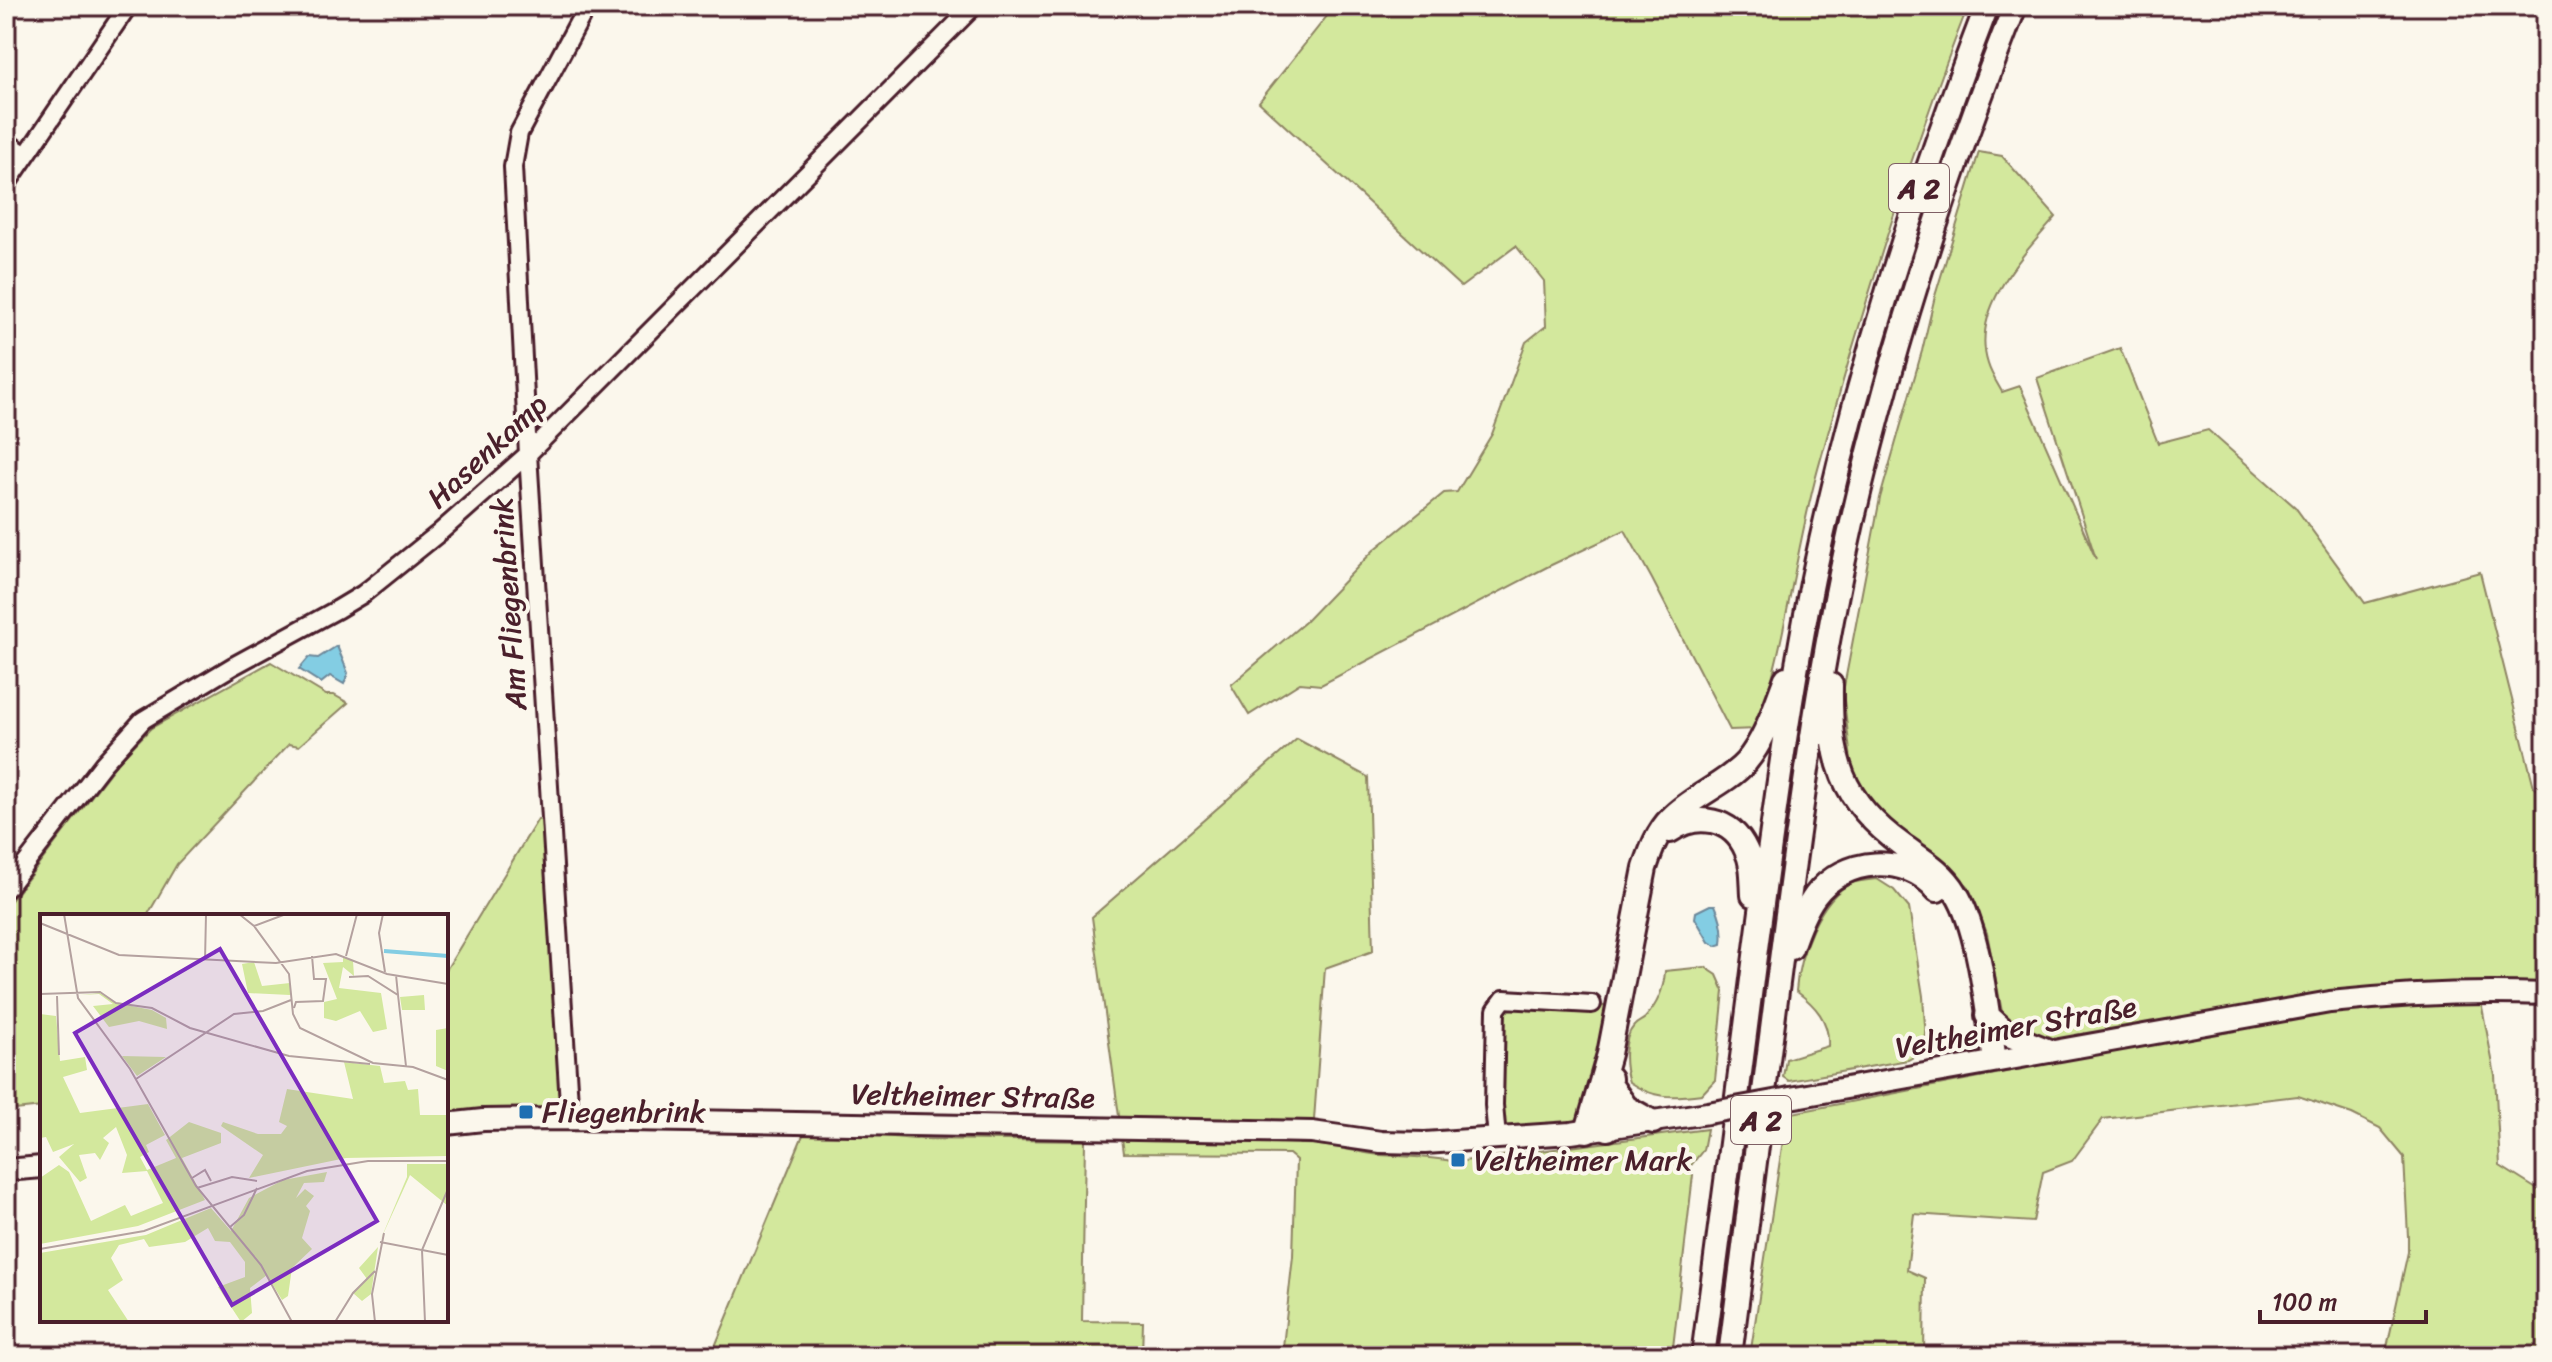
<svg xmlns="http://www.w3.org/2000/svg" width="2552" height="1362" viewBox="0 0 2552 1362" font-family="Sriracha,sans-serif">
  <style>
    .green { fill: #d3e89d; stroke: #8e8464; stroke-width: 2 }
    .water { fill: #83cde3; stroke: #6c8799; stroke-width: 2 }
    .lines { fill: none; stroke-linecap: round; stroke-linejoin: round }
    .minor-casing { stroke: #4a1f2b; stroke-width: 22 }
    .major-casing { stroke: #4a1f2b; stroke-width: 26 }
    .highway-casing { stroke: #4a1f2b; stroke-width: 28 }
    .minor { stroke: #fbf7ec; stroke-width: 16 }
    .major { stroke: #fbf7ec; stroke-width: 20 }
    .highway { stroke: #fbf7ec; stroke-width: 22 }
    .major-bridge-casing { stroke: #4a1f2b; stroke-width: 26; stroke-linecap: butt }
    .major-bridge { stroke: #fbf7ec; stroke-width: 20 }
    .poi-dot { fill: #1f6fb2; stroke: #fbf7ec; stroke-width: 3 }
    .labels { text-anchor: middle; stroke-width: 8; stroke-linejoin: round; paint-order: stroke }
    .shield { fill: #fbf7ec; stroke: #7f6065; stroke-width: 2 }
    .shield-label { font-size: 28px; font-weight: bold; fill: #4a1f2b }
    .street-label { font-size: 30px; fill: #4a1f2b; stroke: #fbf7ec }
    .poi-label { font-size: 30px; fill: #4a1f2b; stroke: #fbf7ec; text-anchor: start }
    .inset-river { fill: none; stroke: #83cde3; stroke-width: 4 }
    .inset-road { fill: none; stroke: #b4a19f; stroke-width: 2 }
    .view { fill: #7b2cbf; fill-opacity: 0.15; stroke: #7b2cbf; stroke-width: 4 }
    .inset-edge { fill: none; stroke: #4a1f2b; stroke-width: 4 }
  </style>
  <rect width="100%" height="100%" fill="#fbf7ec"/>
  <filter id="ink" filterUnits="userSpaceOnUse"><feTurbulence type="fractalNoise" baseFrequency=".0125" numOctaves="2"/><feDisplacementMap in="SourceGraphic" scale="16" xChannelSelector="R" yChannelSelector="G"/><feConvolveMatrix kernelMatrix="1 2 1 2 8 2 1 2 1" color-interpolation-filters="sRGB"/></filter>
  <g filter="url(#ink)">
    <path class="green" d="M1335,6h633c-59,151 -107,307 -150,463 -24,86 -32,175 -61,260l-27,1 -78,-151 -27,-49 -78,37 -226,118 -21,-2 -51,32 -18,-30 74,-63 69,-72 70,-57 13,-1 35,-58 34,-92 20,-16 -2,-45 -28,-35 -55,41 -202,-185z
      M1979,152l23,4 54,61c-33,38 -86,92 -68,147 3,10 9,19 14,28l18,-6 76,173 -59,-181 83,-30 38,95 50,-13 87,77 70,96 115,-31 54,215 12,9v191l-67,4 16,84 5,91 46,29v161h-161l23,-104v-15l-4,-80 -24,-29 -28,-14 -54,-18 -195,23 -31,42 -29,11 -10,50 -119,-8 -7,56 18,8 -1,78h-174l37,-242 240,-46 -9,-41 -10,-4 -6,-11 -15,-79 -19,-47 -30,-29 -51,-34 -26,-34 -10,-29 -8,-68 37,-194 42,-147 13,-55z
      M271,662l55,33h8l14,8 -49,43 -10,-2 -112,120 -30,52h-105v191l-36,4v-204l112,-145 33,-34z
      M1297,739l71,38 5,174 -48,17 -11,152 -14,24c28,-1 53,8 80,11 26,2 51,1 76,7l251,-33 -4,21 -14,18 4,7 -21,181h-390l11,-100 3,-96 -7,-6 -165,-1 -32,-236z
      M538,819l7,2 14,276 -5,7 -10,5 -98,6v-145z
      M1877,879l17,11 15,18 14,88 3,44 -4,12 -14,8 -119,21 -6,-4 3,-18 42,-13c2,-25 -13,-41 -32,-55 2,-33 23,-94 56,-108 8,-3 17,-3 25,-4z
      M1705,967l12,8 7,16 -9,89 -13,14c-30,4 -48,5 -73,-12 -5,-15 -7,-43 5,-56 3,-4 8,-5 11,-8 12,-13 19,-30 20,-47z
      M1508,1005l103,1c-7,29 -14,101 -39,117l-66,5 -6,-7 -1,-103z
      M812,1129l102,10 171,2 -3,180 61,1 -1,34h-431l92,-221z"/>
    <path class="water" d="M337,646l11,27 -4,11 -14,-8 -9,7 -22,-14 10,-12 9,1z
      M1710,905h5c6,13 9,25 7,39l-6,2 -7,-4 -14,-24 1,-6z"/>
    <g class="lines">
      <g class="minor-casing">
        <path id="minor" d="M6,142l20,13
          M6,185l122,-179
          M6,889l97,-125 40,-44 90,-54 105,-57 25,-15 76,-61 89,-79 446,-448
          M570,1119l-42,-665 -15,-287 6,-34 68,-127
          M1497,1138l-3,-33 2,-95 8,-11 88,5"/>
      </g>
      <g class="major-casing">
        <path id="major" d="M1790,1098l540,-96c73,-8 143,-11 216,-8
          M446,1124l37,-4 87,-1 742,13 69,10 44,1 146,-10 137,-20
          M6,1170l36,-3"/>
      </g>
      <g class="highway-casing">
        <path id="highway" d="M1831,685c-1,74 9,115 71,160 21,15 41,26 54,48 24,38 31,121 39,167
          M1670,831c27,-19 62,-13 76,19 7,14 6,29 7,45
          M1791,948c6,-18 13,-37 24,-52 29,-39 91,-43 122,-6
          M1987,1015l22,20 40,16
          M1610,1084l16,23 27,15
          M1608,1129l2,-51
          M1587,1131l22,-77 36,-186c6,-18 12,-36 26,-50 21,-22 54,-33 75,-56 20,-24 29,-56 40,-84
          M1703,1356c18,-133 35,-267 52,-400 17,-126 33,-253 58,-378 41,-197 102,-384 174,-572
          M1730,1356c16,-124 32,-248 48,-373 19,-145 37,-289 68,-433 40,-186 99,-366 169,-544"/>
      </g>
      <use href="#minor" class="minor"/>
      <use href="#major" class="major"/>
      <use href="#highway" class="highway"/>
      <g class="major-bridge-casing">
        <path id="major-bridge" d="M1708,1113l82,-15"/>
      </g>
      <use href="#major-bridge" class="major-bridge"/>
    </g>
  </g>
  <g class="poi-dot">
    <rect x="518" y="1104" width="16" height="16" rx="4"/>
    <rect x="1450" y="1152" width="16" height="16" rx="4"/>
  </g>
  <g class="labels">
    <g class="shield">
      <rect x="1889" y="164" width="60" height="48" rx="6"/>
      <rect x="1731" y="1096" width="60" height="48" rx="6"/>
    </g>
    <g class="shield-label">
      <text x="1919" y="198">A 2</text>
      <text x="1761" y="1130">A 2</text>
    </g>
    <g class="street-label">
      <text transform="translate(487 451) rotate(-43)" y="10">Hasenkamp</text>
      <text transform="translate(509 604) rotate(-94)" y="10">Am Fliegenbrink</text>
      <text transform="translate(2016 1027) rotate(-10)" y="10">Veltheimer Straße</text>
      <text transform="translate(973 1096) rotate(1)" y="10">Veltheimer Straße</text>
    </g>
    <g class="poi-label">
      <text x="542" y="1122">Fliegenbrink</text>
      <text x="1474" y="1170">Veltheimer Mark</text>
    </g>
  </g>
  <g transform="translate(40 914)">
    <rect width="408" height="408" fill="#fbf7ec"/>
    <path d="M303,42l10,5 1,15 -11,-9 -4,21 42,5 6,36 -14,3 -13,-21 -24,10 -12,-3v-16l13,-3 -14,-36 20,-1zM214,48l8,24 28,-3v12l-42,-2 -6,-29zM60,79l16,10 36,7 14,8 1,11 -28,-8 -30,6 -16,-21 20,-2 -14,-10 -19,1zM384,81l1,15h-23l-2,-13zM0,100l16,2 4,45 25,-4 2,13 -24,7 17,36 68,-9 17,31 -19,10 3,7 -9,5 7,13 29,-12 -10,-18 23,-18 32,11v10l-39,15 23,42 -67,26 -98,18v-66l19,-13 10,7 22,49 34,-16 6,11 32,-13 -16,-32 -25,2 5,-18 -11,-28 -13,11 6,5 -9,17 -5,-7 -16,2 8,23 -7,4 -21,-25 15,-13 -21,8 -7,-15 -6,1zM408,114v43l-12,-5v-36zM82,142l44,1 -29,19zM304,148l36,4 4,17 21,-2 3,9 10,-1 2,26h28l-1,41 -101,2 -97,20 14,-23 -42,-29 2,-4 35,12h23l6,-8 -8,-4 8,-33 66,10zM367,250h41v42l-38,-31 -30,66 27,-64zM287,258l-3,10 -20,1 -8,15 9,-9 9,7 -8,10 4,5 -8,27 10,11 -20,19 -4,28 -6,4 -15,-25 -17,13 2,25 -11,9 -23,-35 27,-10v-15l-15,-20 -15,-1 -7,-13 -23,14 -36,5 -5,-8 -25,6 -8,13 12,22 -15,10 21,32h-89v-69l106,-18 65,-27 20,23 18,-33 34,-18zM338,333l-7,47 -9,7 -9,-8 14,-14 -8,-11z" fill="#d3e89d"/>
    <path class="inset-river" d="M344,37l64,5"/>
    <path class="inset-road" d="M24,0l14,84 52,71 66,117 65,79 31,57M199,0l15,12 35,48 4,40 7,14 73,35 40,4 35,13M343,0l-4,19 6,39M0,9l79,32 157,8 60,-9 51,20 61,10M214,12l32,-12M306,42l11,-42M165,47l1,-47M309,63l19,-1 30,19 -2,-20M0,80l60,-2 16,11 36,5 38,20 99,28 81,8M358,81l8,71M17,82l2,59M254,94l2,-6 27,-1 3,-22h-12l-2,-23M96,165l98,-65 29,-3 28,-11M152,264l13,-8 6,11M157,274l35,-11 25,4M408,275l-26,61 26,5M190,313l14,-12 13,-27M340,328l42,8 3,72M0,335l104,-18 163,-60 61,-10h80M295,408l18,-29 22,-22M335,408l-3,-28 12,-61"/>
    <path class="view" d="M180,35l157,272 -145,84 -157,-272z"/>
    <rect width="408" height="408" class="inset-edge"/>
  </g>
  <rect width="2552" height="1362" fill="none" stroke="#fbf7ec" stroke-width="32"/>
  <rect x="16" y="16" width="2520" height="1330" fill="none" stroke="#4a1f2b" stroke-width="3" filter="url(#ink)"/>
  <path d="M2260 1310v12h166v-12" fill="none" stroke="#4a1f2b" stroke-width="4"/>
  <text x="2272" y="1310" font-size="24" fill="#4a1f2b" stroke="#fbf7ec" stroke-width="6" paint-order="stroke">100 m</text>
</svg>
